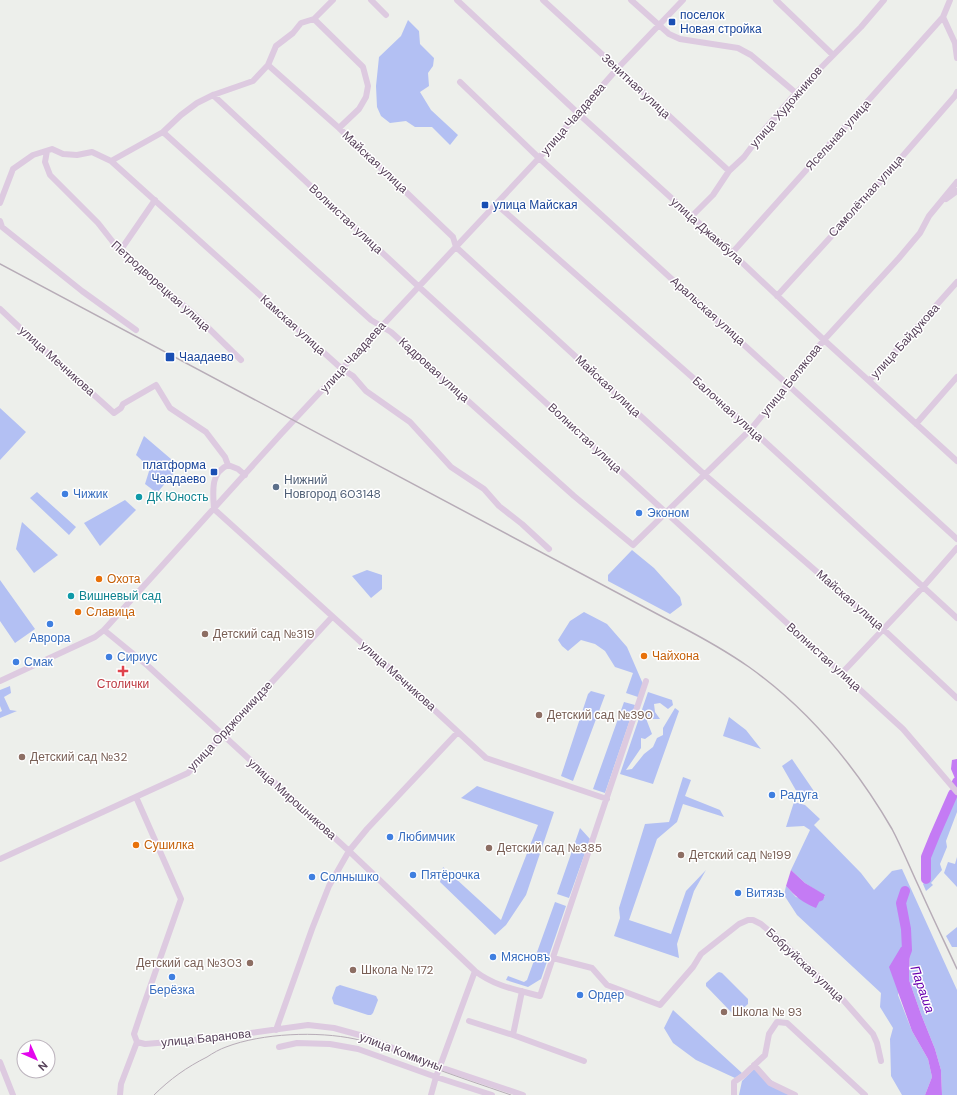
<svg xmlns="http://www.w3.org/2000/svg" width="957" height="1095" viewBox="0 0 957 1095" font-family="'DM Sans',sans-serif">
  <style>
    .green { fill: #b3c0f3 }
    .water { fill: #c47bf4 }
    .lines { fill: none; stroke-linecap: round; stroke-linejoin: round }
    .river { stroke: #c47bf4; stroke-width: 10 }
    .minor { stroke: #ddcae0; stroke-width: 6 }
    .tram { stroke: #b7acb7; stroke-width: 1 }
    .rail { stroke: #b7acb7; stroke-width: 1.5 }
    .transit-dot { fill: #1a4fb4; stroke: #fff; stroke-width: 1.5 }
    .service-dot { fill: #5c6f8a; stroke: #fff; stroke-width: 1.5 }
    .shop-dot { fill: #3f7fe0; stroke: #fff; stroke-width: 1.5 }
    .culture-dot { fill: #0f9aa8; stroke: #fff; stroke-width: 1.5 }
    .food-dot { fill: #e8710a; stroke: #fff; stroke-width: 1.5 }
    .education-dot { fill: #8d6e63; stroke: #fff; stroke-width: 1.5 }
    .health-dot { fill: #e0444e; stroke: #fff; stroke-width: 1.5 }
    .labels { text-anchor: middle; stroke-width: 3; stroke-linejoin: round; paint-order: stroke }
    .transit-label { font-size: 12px; fill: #164399; stroke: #fff; text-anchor: start }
    .street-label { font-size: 12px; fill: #57425a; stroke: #fff }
    .service-label { font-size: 12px; fill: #4e5e75; stroke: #fff; text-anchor: start }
    .shop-label { font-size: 12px; fill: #366cbe; stroke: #fff; text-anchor: start }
    .culture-label { font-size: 12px; fill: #0d838f; stroke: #fff; text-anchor: start }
    .food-label { font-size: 12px; fill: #c56008; stroke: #fff; text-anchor: start }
    .education-label { font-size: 12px; fill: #785e54; stroke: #fff; text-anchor: start }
    .health-label { font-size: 12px; fill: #be3a42; stroke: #fff }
    .water-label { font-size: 13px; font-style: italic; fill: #6a00af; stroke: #fff }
  </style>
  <rect width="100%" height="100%" fill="#edefeb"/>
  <path class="green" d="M408,20l11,11 1,13 14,14 -1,8 -5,7 1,13 -9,6 11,18 27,25 -8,10 -18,-18h-17l-9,-6 -16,2 -9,-7 -4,-9 -1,-21 3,-29 22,-21z
    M0,408l26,24 -26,28z
    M144,436l34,29 -5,9 -16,19 -12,-9 5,-16 -14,-13z
    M37,492l39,35 -7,8 -39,-37z
    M125,500l11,10 -36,36 -16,-23z
    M22,522l36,33 -24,18 -18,-24z
    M632,550l22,18 26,29 2,8 -12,9 -62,-33v-6z
    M367,570l15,5v14l-11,9 -19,-22z
    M0,580l35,49 -20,14 -15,-22z
    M584,612l23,12 20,23 16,37 -5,13 -12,-4 7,-20 -18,-6 -10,-16 -10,-7 -14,-4 -13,11 -6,-5 -4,-6 12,-19z
    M10,686l1,7 -7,4 6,13 7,1 -17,7v-6l2,-1 -2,-5v-16z
    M591,691l14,4 -32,86 -12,-5 27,-82z
    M648,692l24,8 1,5 -5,4 -8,-6 -6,1 1,8 5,7h-9l-6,-3 7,18 -7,5 -4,-1v10l-15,22 6,-1 12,-15 9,-7 4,-9 6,-3v-7l12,-20 4,3 -26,73 -33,-10z
    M624,702l11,3 -30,88 -12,-4z
    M729,717l17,13 15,19 -38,-13z
    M792,759l28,41 -13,-1 -9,-5 -16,-28z
    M683,777l8,3 -6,16 35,14 4,7 -41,-13 -6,18 -20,17 -28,81 42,14 15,-43 20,-21 -12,21 -17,53 2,14 -65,-22 6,-18 -1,-10 26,-84 24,-2z
    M477,786l77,26 -28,83 -20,30 -11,10 -55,-53 3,-15 58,53 37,-95 -77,-27z
    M954,796l3,1v15l-11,29 1,6 -7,17 2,6 -11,13 2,2 -7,6 -3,-7c10,-10 4,-16 7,-28 3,-18 17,-43 24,-60z
    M794,802l11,3 15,14 -6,6 47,48 13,17 18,-19 10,-2 55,121v105h-15l-1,-25 -6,-21 -14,-35 -12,-34 1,-35 -12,50 14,36 16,28 4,18 -7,18h-23l-11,-19 -1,-37 3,-11 -13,-21 1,-14 -84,-78 -13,-20 2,-9 10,11 23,5 6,-6 -20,-13 -14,-13 19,-40 -6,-4 -18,1z
    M580,828l10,11 -21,59 -12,-4z
    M957,857v30l-13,-14 4,-11 7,2z
    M555,902l11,4 -25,73 -13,8 -22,-7 2,-4 16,6 3,-2z
    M957,927v20h-5l-6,-11z
    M719,972l3,1 26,26v5l-10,9 -5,1 -27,-28v-3l11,-10z
    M340,985l36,11 2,4 -5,13 -2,2h-3l-34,-11 -2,-6 4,-11z
    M673,1010l69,63 -7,5 -39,-18 -23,-17 -9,-15z
    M755,1068l36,27h-52l3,-14z"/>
  <path class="water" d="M957,759v24l-6,-14 1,-9z
    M791,870l14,13 20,12 -2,5 -4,2 -3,6c-13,-5 -21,-12 -30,-22z
    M910,945l-1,35 12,34 14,35 6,21 1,25h-17l7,-18 -4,-18 -16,-28 -23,-64 12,-20z"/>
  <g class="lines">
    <path class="river" d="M956,785l1,-3
      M926,879v-22l9,-22 18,-41
      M904,958l3,-8 -1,-21 -5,-26 4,-12"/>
    <path class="minor" d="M371,0l15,15
      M457,0l124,116 151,137 92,87 133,121
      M543,0l186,171
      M631,0l38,34 11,5 58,9 13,7 45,38
      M776,0l57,55
      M950,0l-7,17 12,26 2,15
      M314,19l49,48 5,19 -2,11 -7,12 -20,19
      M268,65l71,63 114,109 3,10 249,228 178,154 74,69
      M460,82l79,76 418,381
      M213,95l205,191 485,443 54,63
      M163,132l208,188 20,12 183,164 59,49 118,-116 73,-89 75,-82 21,-25 9,-17 28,-34
      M47,151l-2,11 5,13 48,48 22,28 75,64 46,45
      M111,161l52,-29 18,-17 16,-12 16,-8 40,-14 15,-16 8,-19 17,-13 8,-10 13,-4 19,-19
      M946,199l11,-8
      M0,203l13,-34 20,-14 19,-6 11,5 14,1 15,-3 19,9 231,208 11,7 13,15 44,31 41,45 33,22 15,17 23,18 27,25
      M496,204l255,225 206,189
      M691,217l22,-22 16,-24 15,-14 21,-28 31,-36 65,-66 23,-27
      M0,221l2,6 80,64 54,39
      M120,251l35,-51
      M732,253l211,-236
      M777,296l90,-99 88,-101 2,-4
      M0,309l33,31 81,73 7,-5 2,-4 33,-19 14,23 36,24 19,25 3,8
      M869,381l88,-99
      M916,424l41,-47
      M214,509l171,155 101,94 121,41
      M214,509c-1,-17 -4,-36 14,-44l10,4 7,6
      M104,630l44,36 201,185 126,120c19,15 42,19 65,25l106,-315
      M842,673l81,-86 34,-39
      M0,681l95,-44 9,-7 177,-196 258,-276 78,-89 66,-69
      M0,859l188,-86 144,-156
      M553,958l39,10 15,17 53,20 33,-38 8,-13 38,-30 9,-4h5l8,4 20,17 63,60 29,33 4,9 4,18
      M469,1021l44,14 71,26
      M276,1030l36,-101 17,-43 20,-35 18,-22 91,-97
      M513,1035l9,-44
      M137,1042l8,2 62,-5 101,-14 26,3 29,8 77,31 83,28
      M279,1047l18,-4 33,1 28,5 78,28 56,18
      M0,1062l13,33
      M754,1065l16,18 25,12
      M120,1095l1,-11 16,-42 -3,-8 8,-24 39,-111 -45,-102
      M431,1095l5,-18 39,-106
      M734,1095v-13l10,-7 21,-20 4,-21 8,-12 10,1 78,72"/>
    <path class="tram" d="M154,1095c16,-16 33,-28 53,-38 6,-4 13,-8 19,-10 36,-14 92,-16 129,-8 23,5 46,16 68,25 29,11 59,21 88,31"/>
    <path class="rail" d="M0,264l676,360c25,13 50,27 73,43 59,42 107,100 143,162 10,19 18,39 27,58 12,27 25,54 38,82"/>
  </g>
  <g class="transit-dot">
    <rect x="668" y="18" width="8" height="8" rx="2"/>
    <rect x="481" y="201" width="8" height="8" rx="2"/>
    <rect x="165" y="352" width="10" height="10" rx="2"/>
    <rect x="210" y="468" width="8" height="8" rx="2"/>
  </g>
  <circle class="service-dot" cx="276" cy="487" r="4"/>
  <g class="shop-dot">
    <circle cx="65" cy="494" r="4"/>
    <circle cx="639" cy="513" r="4"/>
    <circle cx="50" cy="624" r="4"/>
    <circle cx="109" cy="657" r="4"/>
    <circle cx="16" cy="662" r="4"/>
    <circle cx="772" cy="795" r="4"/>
    <circle cx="390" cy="837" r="4"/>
    <circle cx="413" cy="875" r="4"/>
    <circle cx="312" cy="877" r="4"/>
    <circle cx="738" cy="893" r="4"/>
    <circle cx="493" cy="957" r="4"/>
    <circle cx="172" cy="977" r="4"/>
    <circle cx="580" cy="995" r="4"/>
  </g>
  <g class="culture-dot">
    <circle cx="139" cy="497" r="4"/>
    <circle cx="71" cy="596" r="4"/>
  </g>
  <g class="food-dot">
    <circle cx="99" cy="579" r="4"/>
    <circle cx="78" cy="612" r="4"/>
    <circle cx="644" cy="656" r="4"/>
    <circle cx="136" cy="845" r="4"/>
  </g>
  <g class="education-dot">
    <circle cx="205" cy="634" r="4"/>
    <circle cx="539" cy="715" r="4"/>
    <circle cx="22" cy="757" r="4"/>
    <circle cx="489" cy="848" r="4"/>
    <circle cx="681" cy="855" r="4"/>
    <circle cx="250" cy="963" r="4"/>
    <circle cx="353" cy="970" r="4"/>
    <circle cx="724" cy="1012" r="4"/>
  </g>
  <path class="health-dot" d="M121 665h4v4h4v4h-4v4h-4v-4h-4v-4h4z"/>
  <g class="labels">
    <g class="transit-label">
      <text x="680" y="19">поселок<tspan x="680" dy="14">Новая стройка</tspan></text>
      <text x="493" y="209">улица Майская</text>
      <text x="179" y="361">Чаадаево</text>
      <text x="206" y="469" text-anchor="end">платформа<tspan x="206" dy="14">Чаадаево</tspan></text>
    </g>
    <g class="street-label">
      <text transform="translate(636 86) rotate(43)" y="4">Зенитная улица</text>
      <text transform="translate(786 107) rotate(-49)" y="4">улица Художников</text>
      <text transform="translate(573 119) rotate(-49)" y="4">улица Чаадаева</text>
      <text transform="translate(838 135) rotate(-48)" y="4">Ясельная улица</text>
      <text transform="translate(375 162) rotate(43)" y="4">Майская улица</text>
      <text transform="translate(866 196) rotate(-48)" y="4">Самолётная улица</text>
      <text transform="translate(346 219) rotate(43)" y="4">Волнистая улица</text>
      <text transform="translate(707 231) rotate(42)" y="4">улица Джамбула</text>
      <text transform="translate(161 286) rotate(42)" y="4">Петродворецкая улица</text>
      <text transform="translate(708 311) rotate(42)" y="4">Аральская улица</text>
      <text transform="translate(293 325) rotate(42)" y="4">Камская улица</text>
      <text transform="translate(905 341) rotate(-48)" y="4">улица Байдукова</text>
      <text transform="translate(353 357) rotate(-48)" y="4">улица Чаадаева</text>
      <text transform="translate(57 361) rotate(42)" y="4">улица Мечникова</text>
      <text transform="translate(434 370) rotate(42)" y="4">Кадровая улица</text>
      <text transform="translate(791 380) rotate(-51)" y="4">улица Белякова</text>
      <text transform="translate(608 386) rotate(43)" y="4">Майская улица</text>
      <text transform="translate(728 409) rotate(42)" y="4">Балочная улица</text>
      <text transform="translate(585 438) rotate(43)" y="4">Волнистая улица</text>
      <text transform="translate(850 600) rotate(41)" y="4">Майская улица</text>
      <text transform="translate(824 657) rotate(42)" y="4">Волнистая улица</text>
      <text transform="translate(398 676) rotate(42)" y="4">улица Мечникова</text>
      <text transform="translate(230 726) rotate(-47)" y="4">улица Орджоникидзе</text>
      <text transform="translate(292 799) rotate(42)" y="4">улица Мирошникова</text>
      <text transform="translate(805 965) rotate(43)" y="4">Бобруйская улица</text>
      <text transform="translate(206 1038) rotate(-6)" y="4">улица Баранова</text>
      <text transform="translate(401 1052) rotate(21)" y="4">улица Коммуны</text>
    </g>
    <g class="service-label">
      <text x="284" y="484">Нижний<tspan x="284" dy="14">Новгород 603148</tspan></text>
    </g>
    <g class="shop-label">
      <text x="73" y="498">Чижик</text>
      <text x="647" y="517">Эконом</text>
      <text x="50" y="642" text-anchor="middle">Аврора</text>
      <text x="117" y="661">Сириус</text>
      <text x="24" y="666">Смак</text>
      <text x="780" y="799">Радуга</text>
      <text x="398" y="841">Любимчик</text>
      <text x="421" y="879">Пятёрочка</text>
      <text x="320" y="881">Солнышко</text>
      <text x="746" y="897">Витязь</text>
      <text x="501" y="961">Мясновъ</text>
      <text x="172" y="994" text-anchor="middle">Берёзка</text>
      <text x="588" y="999">Ордер</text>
    </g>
    <g class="culture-label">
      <text x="147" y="501">ДК Юность</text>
      <text x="79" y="600">Вишневый сад</text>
    </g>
    <g class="food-label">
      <text x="107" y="583">Охота</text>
      <text x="86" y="616">Славица</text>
      <text x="652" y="660">Чайхона</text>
      <text x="144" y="849">Сушилка</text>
    </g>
    <g class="education-label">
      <text x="213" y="638">Детский сад №319</text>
      <text x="547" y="719">Детский сад №390</text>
      <text x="30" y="761">Детский сад №32</text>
      <text x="497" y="852">Детский сад №385</text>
      <text x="689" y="859">Детский сад №199</text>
      <text x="242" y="967" text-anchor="end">Детский сад №303</text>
      <text x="361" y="974">Школа № 172</text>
      <text x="732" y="1016">Школа № 93</text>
    </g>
    <g class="health-label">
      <text x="123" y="688">Столички</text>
    </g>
    <g class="water-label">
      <text transform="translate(923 989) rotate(71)" y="5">Параша</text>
    </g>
  </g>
  <g transform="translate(36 1059) rotate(135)"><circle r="19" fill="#ffffff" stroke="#bcb3bd"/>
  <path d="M0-3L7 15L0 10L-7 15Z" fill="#e406ed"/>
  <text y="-6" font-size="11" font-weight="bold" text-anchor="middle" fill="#57425a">N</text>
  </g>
</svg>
